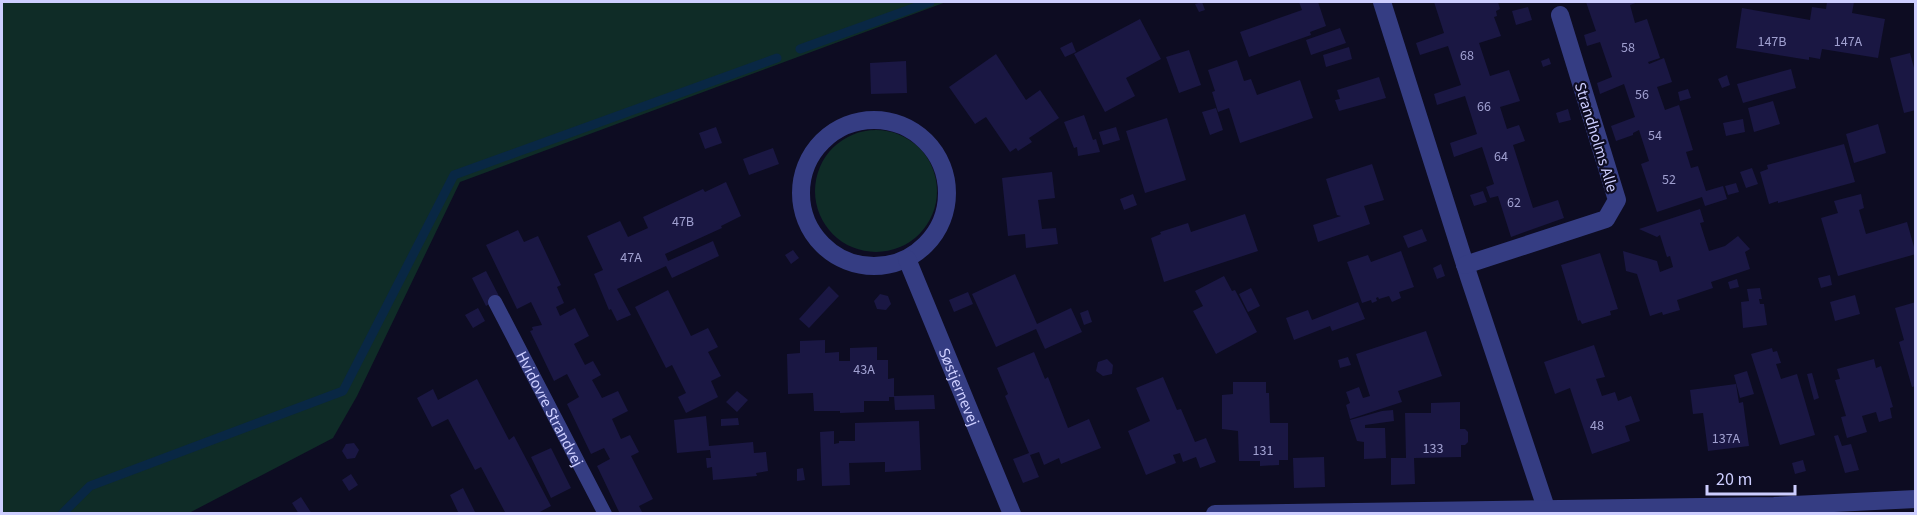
<svg xmlns="http://www.w3.org/2000/svg" width="1917" height="515" viewBox="0 0 1917 515" font-family="'Source Sans 3',sans-serif">
  <style>
    .green { fill: #0f2c27 }
    .lines { fill: none; stroke-linecap: round; stroke-linejoin: round }
    .stream { stroke: #092744; stroke-width: 9 }
    .building { fill: #1a1743 }
    .lane { stroke: #353d83; stroke-width: 14 }
    .street { stroke: #353d83; stroke-width: 18 }
    .labels { text-anchor: middle; stroke-width: 4.5; stroke-linejoin: round; paint-order: stroke }
    .number-label { font-size: 14px; fill: #a0a0d0 }
    .street-label { font-size: 16px; fill: #cdceff; stroke: #0d0c22 }
  </style>
  <rect width="100%" height="100%" fill="#0d0c22"/>
  <path class="green" d="M2,2h944l-486,180 -103,214 -24,42 -144,75h-187z
    M815 191a61 61 0 1 1 122 0a61 61 0 1 1-122 0Z"/>
  <g class="lines">
    <path class="stream" d="M800,49l130,-47
      M62,514l28,-28 253,-95 111,-216 323,-117"/>
  </g>
  <path class="building" d="M1202,2l3,8 -6,2 -4,-8z
    M1299,2h19l8,24 -16,6 1,3 -62,22 -9,-25 62,-22z
    M1434,2h64l2,7 -4,2 1,5 -3,1 7,19 -22,7 11,33 19,-6 11,31 -20,6 7,22 12,-4 6,16 -12,4 20,63 25,-8 6,18 -53,19 -13,-41 -8,2 -4,-11 8,-3 -12,-37 -28,10 -4,-14 27,-9 -12,-38 -28,9 -3,-11 27,-9 -13,-39 -28,9 -4,-12 28,-10z
    M1586,2h52l-8,3 5,18 12,-4 13,39 -12,4 1,2 15,-6 8,24 -15,5 8,23 14,-5 14,45 -7,2 5,16 7,-2 8,25 17,-5 4,13 -22,7 -3,-9 -45,15 -16,-48 8,-3 -10,-31 -6,3v2l-17,6 -5,-15 24,-9 -11,-33 -24,10 -3,-11 15,-6 -12,-35 -13,4 -3,-11 12,-4z
    M1827,2h27l-2,11 33,6 -7,39 -56,-9 -2,10 -11,-2v3l-73,-12 6,-40 68,12 2,-13 14,2z
    M1528,7l4,13 -16,5 -4,-14z
    M1140,19l21,40 -35,19 9,18 -30,16 -31,-58z
    M1340,28l6,15 -35,12 -5,-15z
    M1072,42l4,10 -11,5 -5,-9z
    M1349,47l3,12 -26,8 -3,-12z
    M1189,50l12,35 -22,8 -13,-36z
    M1910,53l6,22v35l-12,3 -14,-55z
    M996,54l30,46 14,-10 19,28 -30,20 3,4 -14,9 -2,-3 -6,4 -24,-35 -11,7 -26,-37z
    M1549,58l2,6 -8,3 -2,-6z
    M1237,60l7,21 7,-2 6,16 43,-15 13,38 -73,25 -11,-35 -11,4 -6,-20 3,-1 -7,-21z
    M906,61l1,32 -36,1 -1,-31z
    M1791,69l5,19 -53,15 -6,-19z
    M1727,75l3,10 -8,3 -4,-9z
    M1379,77l7,21 -47,13 -4,-11 5,-1 -3,-9z
    M1688,89l3,9 -11,3 -2,-9z
    M1773,101l7,23 -26,8 -6,-24z
    M1216,108l7,22 -13,5 -8,-23z
    M1568,109l3,11 -12,3 -3,-10z
    M1084,115l9,25 3,-1 4,13 -22,4 -1,-9 -3,1 -10,-26z
    M1167,118l19,62 -41,13 -19,-62z
    M1743,119l2,13 -19,4 -3,-13z
    M1878,124l8,29 -32,10 -8,-29z
    M716,127l6,16 -17,6 -6,-16z
    M1116,127l4,13 -17,5 -4,-13z
    M1844,144l11,38 -77,21v-2l-9,3 -9,-32 8,-3 -1,-4z
    M773,148l6,16 -30,11 -6,-16z
    M1372,164l12,36 -20,6 6,18 -52,18 -5,-17 28,-9 -4,-1 -11,-36z
    M1752,168l6,16 -12,4 -6,-16z
    M1052,172l3,26 -17,2 4,29 14,-1 2,16 -32,4 -1,-14 -17,2 -6,-58z
    M726,182l15,34 -20,10 1,2 -57,26 3,7 45,-20 6,15 -47,22 -6,-12 -49,23 14,26 -14,6 -6,-12 -2,1 -15,-36 9,-4 -16,-34 33,-15 8,16 20,-9 -5,-11 60,-28 2,3z
    M1736,183l3,9 -11,3 -3,-9z
    M1483,191l4,11 -13,4 -4,-11z
    M1133,194l4,11 -13,5 -4,-11z
    M1861,194l3,14 -5,2 7,24 41,-12 9,32 -78,22 -17,-58 17,-5 -4,-12z
    M1700,209l4,13 -4,1 9,28 16,-5 13,-10 12,13 -5,3 5,17 -39,13 2,6 -36,12 3,10 -17,5 -1,-3 -12,4 -13,-42 -11,-3 -3,-20 34,10 3,11 13,-5 -3,-11 -3,1 -7,-22 -3,2 -18,-8z
    M1245,214l13,37 -94,31 -13,-44 10,-4 -1,-2 28,-9 3,9z
    M1422,229l5,12 -19,7 -5,-12z
    M518,230l6,12 14,-6 23,49 -4,2 7,16 -8,4 4,9 15,-8 14,28 -15,8 11,21 8,-4 8,14 -9,5 10,18 16,-7 10,20 -16,8 9,20 9,-4 9,17 -8,4 22,43 -14,7 4,8h-23l-23,-48 13,-7 -6,-11 -13,6 -24,-50 12,-7 -12,-23 -13,7 -24,-50 3,-1 -1,-3 10,-2 -11,-23 -14,7 -31,-64z
    M793,250l6,8 -8,6 -6,-9z
    M1401,251l13,36 -15,5 2,6 -9,4 -3,-6 -10,3 -1,-2 -2,1 1,3 -5,2 -1,-3 -9,3 -15,-41 21,-7 3,7z
    M1600,253l18,56 -8,2 1,4 -29,9 -2,-4 -2,1 -17,-56z
    M1441,264l4,12 -8,3 -4,-11z
    M486,271l14,27 -14,8 -14,-28z
    M1015,274l22,50 34,-16 11,24 -37,17 -9,-20 -40,18 -24,-53z
    M1830,275l2,10 -11,3 -3,-10z
    M1224,276l8,15 3,-1 22,42 -41,22 -23,-43 10,-5 -8,-15z
    M1737,279l2,8 -9,2 -2,-7z
    M829,286l10,10 -30,32 -10,-9z
    M1251,288l9,18 -12,6 -9,-18z
    M1760,288l2,11h-3l1,5h4l3,21 -24,3 -2,-26 8,-1 -2,-12z
    M668,290l23,46 17,-8 10,19 -10,5 13,24 -10,5 7,16 -32,16 -8,-16 8,-4 -14,-28 -6,3 -31,-61z
    M968,292l5,12 -19,8 -5,-12z
    M880,294l8,2 3,8 -5,6 -9,-1 -3,-8z
    M1855,295l5,19 -25,7 -5,-19z
    M1358,302l7,17 -33,12 -2,-5 -36,14 -8,-22 22,-8 4,10z
    M1916,302v84l-4,1 -13,-45 5,-2 -9,-32z
    M478,308l7,13 -12,7 -8,-13z
    M1088,310l4,12 -8,3 -4,-12z
    M1426,331l16,45 -44,15 4,11 -52,17 -4,-14 4,-2 -4,-11 13,-5 4,11 7,-2 -14,-42z
    M825,340v13l14,-1v9h11v-13l27,-1v13h11v19l6,-1v19h-5v4h-25v11l-24,1v-2h-26l-1,-18 -25,1 -1,-40 13,-1v-12z
    M1594,345l11,32 -9,2 6,17 13,-4 3,9 13,-5 9,25 -15,5 5,15 -38,13 -22,-66 -15,6 -11,-32z
    M1772,348l1,4 4,-1 4,12 -5,1 5,15 16,-5 18,61 -35,10 -29,-91z
    M1034,352l11,27 3,-2 20,51 21,-9 12,29 -40,16 -2,-6 -15,7 -5,-13 -9,3 9,22 -16,6 -10,-24 16,-6 -24,-57 3,-2 -11,-26z
    M1348,357l3,8 -11,3 -2,-8z
    M1107,359l6,6 -1,9 -9,2 -7,-5 2,-9z
    M1874,359l2,9 5,-2 12,41 -3,1 2,10 -13,4 -3,-10 -14,4 5,16 -20,6 -6,-21 5,-1 -11,-36 5,-1 -3,-10z
    M1747,371l7,23 -14,4 -6,-23z
    M1812,373l7,25 -5,2 -7,-26z
    M1163,377l14,33 4,-1 14,33 11,-4 10,24 -16,6 -4,-11 -13,5 -3,-9 -7,2 3,8 -30,12 -18,-44 22,-10 -14,-33z
    M477,379l32,61 5,-4 37,70 -15,8h-30l-25,-47 -6,3 -27,-51 -16,8 -15,-29 16,-9 5,11z
    M1233,382h33v11h3l1,30h18v37h-9v5l-19,1v-5h-21l-1,-30 -16,-2v-34l11,-1z
    M1736,384l3,19 4,-1 6,44 -41,5 -5,-38 -10,1 -3,-24z
    M737,391l11,9 -11,12 -11,-10z
    M934,395l1,14 -40,1 -1,-14z
    M1460,402v27h5l3,3v10l-3,3h-4v12l-47,1 1,26 -24,1v-27h15l-1,-45h26v-10z
    M1393,410l1,11 -29,4v3h20l1,30 -22,1v-17l-7,-1 -7,-21 32,-9z
    M706,416l3,30 44,-4 1,11 12,-1 2,19 -12,2 1,3 -44,4 -1,-13 -5,1 -1,-10h5l-1,-8 -33,3 -3,-33z
    M738,418l1,7 -18,1v-7z
    M919,421l2,49 -36,2v-10l-36,1 1,22 -28,1 -2,-54 14,-1v13l5,-1v-2h16v-18z
    M1838,435l4,11 9,-2 8,26 -14,3 -11,-37z
    M354,443l5,7 -4,8 -8,1 -5,-8 4,-7z
    M551,448l20,40 -20,10 -20,-41z
    M1324,457l1,30 -31,1 -1,-30z
    M1803,460l3,11 -11,3 -3,-11z
    M803,468l2,12 -8,1v-12z
    M351,474l7,11 -9,6 -7,-11z
    M463,488l13,26h-17l-9,-19z
    M301,497l11,17h-13l-7,-11z"/>
  <g class="lines">
    <path class="lane" id="s1" d="M495,302l110,212"/>
    <g class="street">
      <path d="M1382,2l87,275 79,237"/>
      <circle cx="874" cy="193" r="73"/>
      <path id="s2" d="M907,259l105,255"/>
      <path d="M1465,265l141,-46 11,-19 -57,-185"/>
      <path d="M1215,514l559,-8 142,-7"/>
    </g>
  </g>
  <g class="labels">
    <g class="number-label">
      <text x="1772" y="46">147B</text>
      <text x="1848" y="46">147A</text>
      <text x="1628" y="52">58</text>
      <text x="1467" y="60">68</text>
      <text x="1642" y="99">56</text>
      <text x="1484" y="111">66</text>
      <text x="1655" y="140">54</text>
      <text x="1501" y="161">64</text>
      <text x="1669" y="184">52</text>
      <text x="1514" y="207">62</text>
      <text x="683" y="226">47B</text>
      <text x="631" y="262">47A</text>
      <text x="864" y="374">43A</text>
      <text x="1597" y="430">48</text>
      <text x="1726" y="443">137A</text>
      <text x="1433" y="453">133</text>
      <text x="1263" y="455">131</text>
    </g>
    <g class="street-label">
      <text transform="translate(1597 137) rotate(73)" y="6">Strandholms Alle</text>
      <text dy="6" stroke="none"><textPath href="#s2" startOffset="138">Søstjernevej</textPath></text>
      <text dy="6" stroke="none"><textPath href="#s1" startOffset="120">Hvidovre Strandvej</textPath></text>
    </g>
  </g>
  <rect width="1917" height="515" fill="none" stroke="#cdceff" stroke-width="6"/>
  <path d="M1707 485v9h88v-9" fill="none" stroke="#cdceff" stroke-width="3"/>
  <text x="1716" y="485" font-size="18" fill="#cdceff" stroke="#0d0c22" stroke-width="4.5" paint-order="stroke">20 m</text>
</svg>
